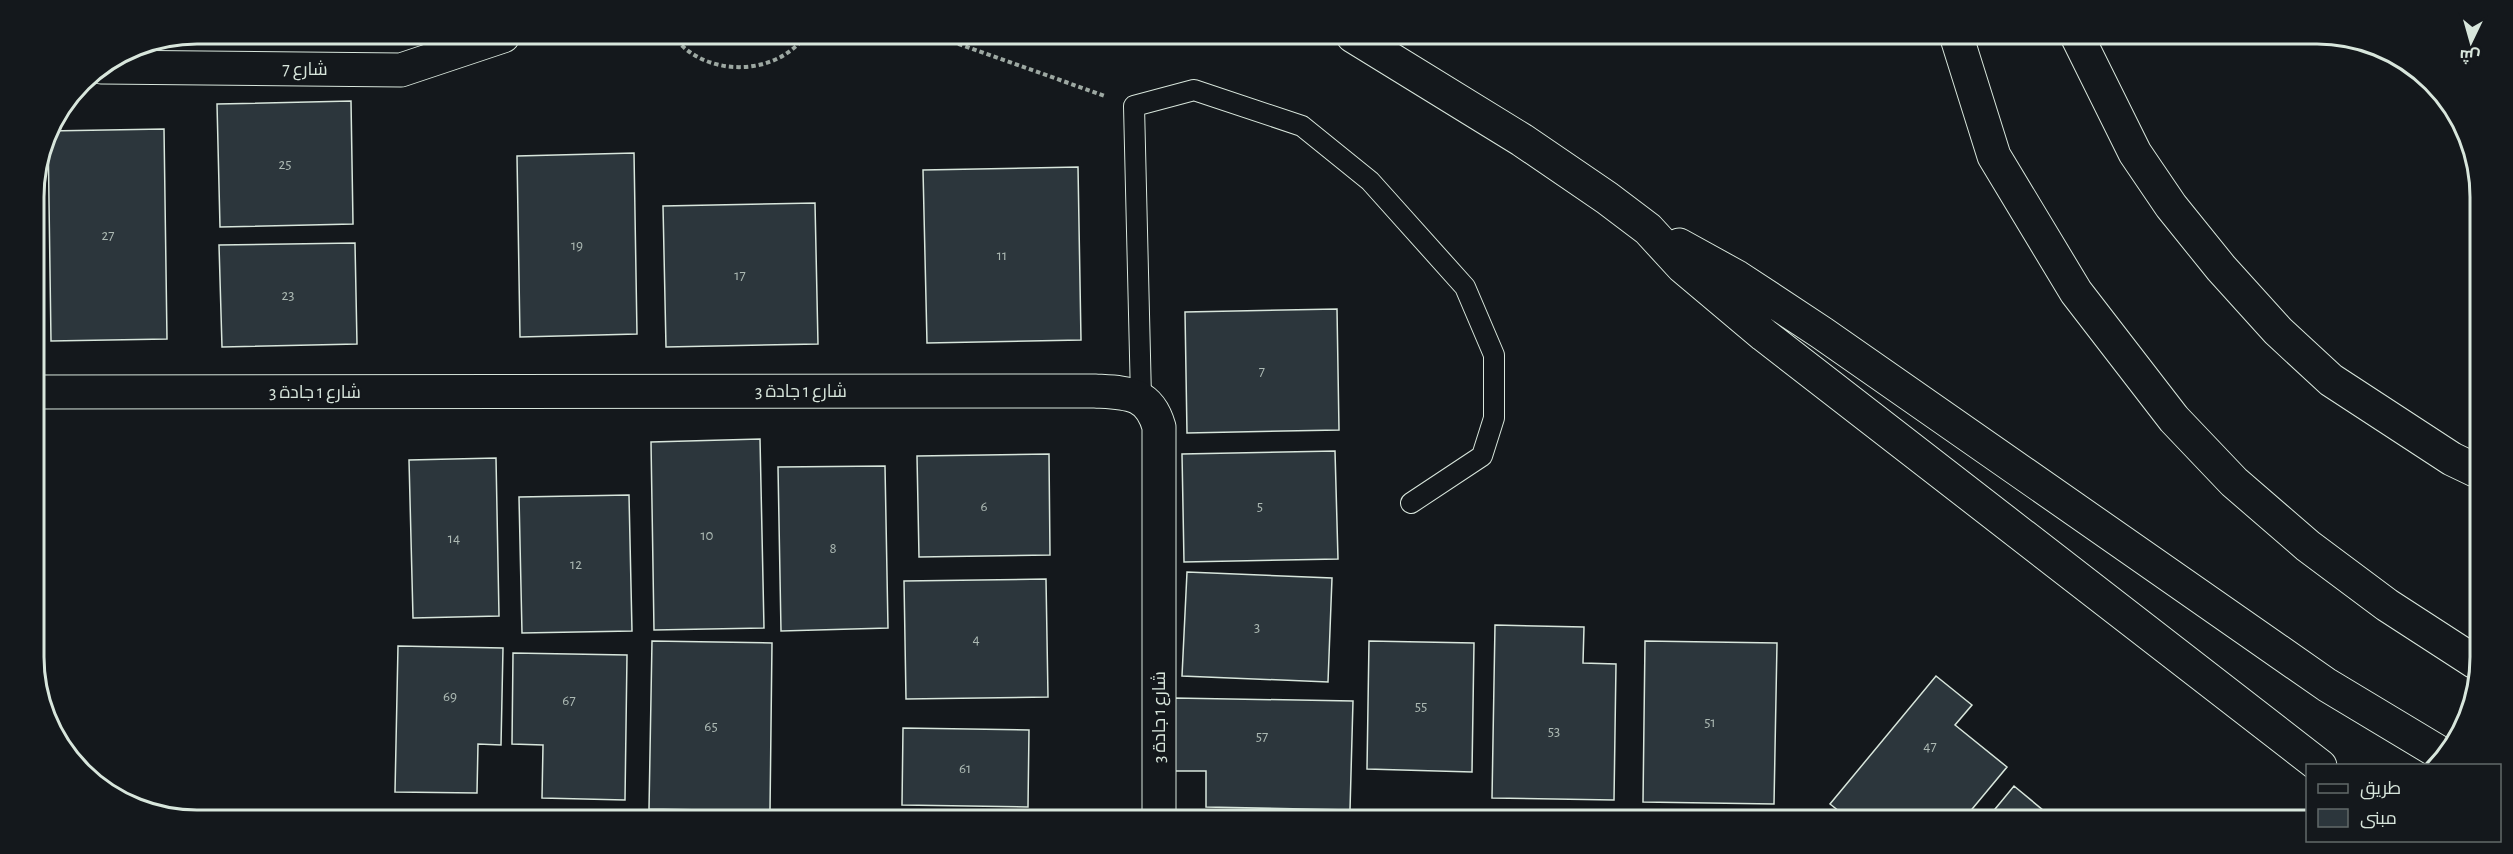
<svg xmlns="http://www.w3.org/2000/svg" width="2513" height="854" viewBox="0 0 2513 854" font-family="'Alegreya Sans',Cairo,sans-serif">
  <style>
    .building { fill: #2c363c; stroke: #d8e6dc; stroke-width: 1.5 }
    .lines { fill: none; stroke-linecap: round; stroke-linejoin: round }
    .service-casing { stroke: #d8e6dc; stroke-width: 22 }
    .minor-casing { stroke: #d8e6dc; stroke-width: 35 }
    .motorway-casing { stroke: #d8e6dc; stroke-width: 35 }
    .path { stroke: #9da8a2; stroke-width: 4; stroke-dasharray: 4.5 3; stroke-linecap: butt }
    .service { stroke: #14181c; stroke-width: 20 }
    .minor { stroke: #14181c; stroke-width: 33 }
    .motorway { stroke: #14181c; stroke-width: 33 }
    .labels { text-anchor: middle; stroke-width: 4.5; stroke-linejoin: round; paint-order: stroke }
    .number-label { font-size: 15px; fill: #adbab4 }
    .street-label { font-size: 18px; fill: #d8e6dc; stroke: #14181c }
    .rim { fill: none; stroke: #d8e6dc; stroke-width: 3 }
  </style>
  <rect width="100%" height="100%" fill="#14181c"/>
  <path class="building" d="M351,101l2,123 -133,3 -3,-123z
    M164,129l3,210 -116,2 -3,-210z
    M634,153l3,181 -117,3 -3,-181z
    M1078,167l3,173 -154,3 -4,-173z
    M815,203l3,141 -152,3 -3,-141z
    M355,243l2,101 -135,3 -3,-102z
    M1337,309l2,121 -152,3 -2,-121z
    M760,439l4,189 -110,2 -3,-188z
    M1335,451l3,108 -154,3 -2,-108z
    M1049,454l1,101 -131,2 -2,-101z
    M496,458l3,158 -86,2 -4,-158z
    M885,466l3,162 -107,3 -3,-164z
    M629,495l3,136 -110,2 -3,-136z
    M1187,572l145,6 -4,104 -146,-6z
    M1046,579l2,118 -142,2 -2,-118z
    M1495,625l89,2 -1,36 33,1 -2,136 -122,-2z
    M652,641l120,2 -2,168 -121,-2z
    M1369,641l105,2 -2,129 -105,-3z
    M1645,641l132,2 -3,161 -131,-2z
    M398,646l105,2 -2,97 -23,-1 -1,49 -82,-1z
    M513,653l114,2 -2,145 -83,-2 1,-53 -31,-1z
    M1936,676l36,29 -17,20 52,42 -44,53 -114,-1 -19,-15z
    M1174,698l179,3 -3,109 -144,-3v-36h-34z
    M903,728l126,2 -1,77 -126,-2z
    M2014,786l41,34h-69z"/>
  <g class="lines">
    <g class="service-casing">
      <path id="service" d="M1141,397l-7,-291 60,-16 108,36 68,55 95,106 29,68v63l-12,38 -71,47"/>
    </g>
    <g class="minor-casing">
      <path id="minor" d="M101,67l300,3 102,-34
        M34,392l1061,-1c33,2 54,1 64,36v391"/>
    </g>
    <g class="motorway-casing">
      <path id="motorway" d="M1353,36l169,104 85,58 41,31 34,37 82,69 556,431
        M1957,38l37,118 82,136 98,127 60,63 74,64 79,59 88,57
        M2078,38l57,115 36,53 50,62 57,63 53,49 121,79 23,11
        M1679,245l58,32 85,56 505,352 118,71"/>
    </g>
    <path class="path" d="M672,34c30,44 103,44 134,1
      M922,35l17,2 166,59"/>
    <use href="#service" class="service"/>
    <use href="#minor" class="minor"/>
    <use href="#motorway" class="motorway"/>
  </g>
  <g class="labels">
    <g class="number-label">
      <text x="285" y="169">25</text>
      <text x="108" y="240">27</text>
      <text x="577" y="250">19</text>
      <text x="1002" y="260">11</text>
      <text x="740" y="280">17</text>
      <text x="288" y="300">23</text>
      <text x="1262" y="376">7</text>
      <text x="984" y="511">6</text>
      <text x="1260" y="511">5</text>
      <text x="707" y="540">10</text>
      <text x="454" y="543">14</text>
      <text x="833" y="553">8</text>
      <text x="576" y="569">12</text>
      <text x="1257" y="632">3</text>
      <text x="976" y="644">4</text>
      <text x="450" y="701">69</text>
      <text x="569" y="705">67</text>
      <text x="1421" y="711">55</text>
      <text x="1710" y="727">51</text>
      <text x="711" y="731">65</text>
      <text x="1554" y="736">53</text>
      <text x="1262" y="741">57</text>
      <text x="1930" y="751">47</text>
      <text x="965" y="773">61</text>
    </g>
    <g class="street-label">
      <text x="305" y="75">شارع 7</text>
      <text x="801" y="397">شارع 1 جادة 3</text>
      <text x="315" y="398">شارع 1 جادة 3</text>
      <text transform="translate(1159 717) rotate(-90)" y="6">شارع 1 جادة 3</text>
    </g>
  </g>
  <path d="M0 0H2513V854H0ZM197 44H2317A153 153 0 0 1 2470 197V657A153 153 0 0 1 2317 810H197A153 153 0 0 1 44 657V197A153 153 0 0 1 197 44Z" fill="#14181c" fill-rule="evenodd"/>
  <path class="rim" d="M197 44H2317A153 153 0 0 1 2470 197V657A153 153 0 0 1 2317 810H197A153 153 0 0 1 44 657V197A153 153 0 0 1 197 44Z"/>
  <rect x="2306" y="764" width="195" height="78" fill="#14181c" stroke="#626a69" stroke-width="1.5"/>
  <rect x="2318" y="784" width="30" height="9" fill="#14181c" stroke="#626a69" stroke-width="1.5"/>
  <text x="2360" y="794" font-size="18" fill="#d8e6dc">طريق</text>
  <rect x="2318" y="809" width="30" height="18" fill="#2c363c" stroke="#626a69" stroke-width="1.5"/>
  <text x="2360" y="824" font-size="18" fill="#d8e6dc">مبنى</text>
  <g transform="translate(2471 42) rotate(185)" stroke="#14181c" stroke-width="4.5" paint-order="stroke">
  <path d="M0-4.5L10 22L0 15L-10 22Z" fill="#d8e6dc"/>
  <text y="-9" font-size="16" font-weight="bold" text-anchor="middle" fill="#d8e6dc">ش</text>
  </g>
</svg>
